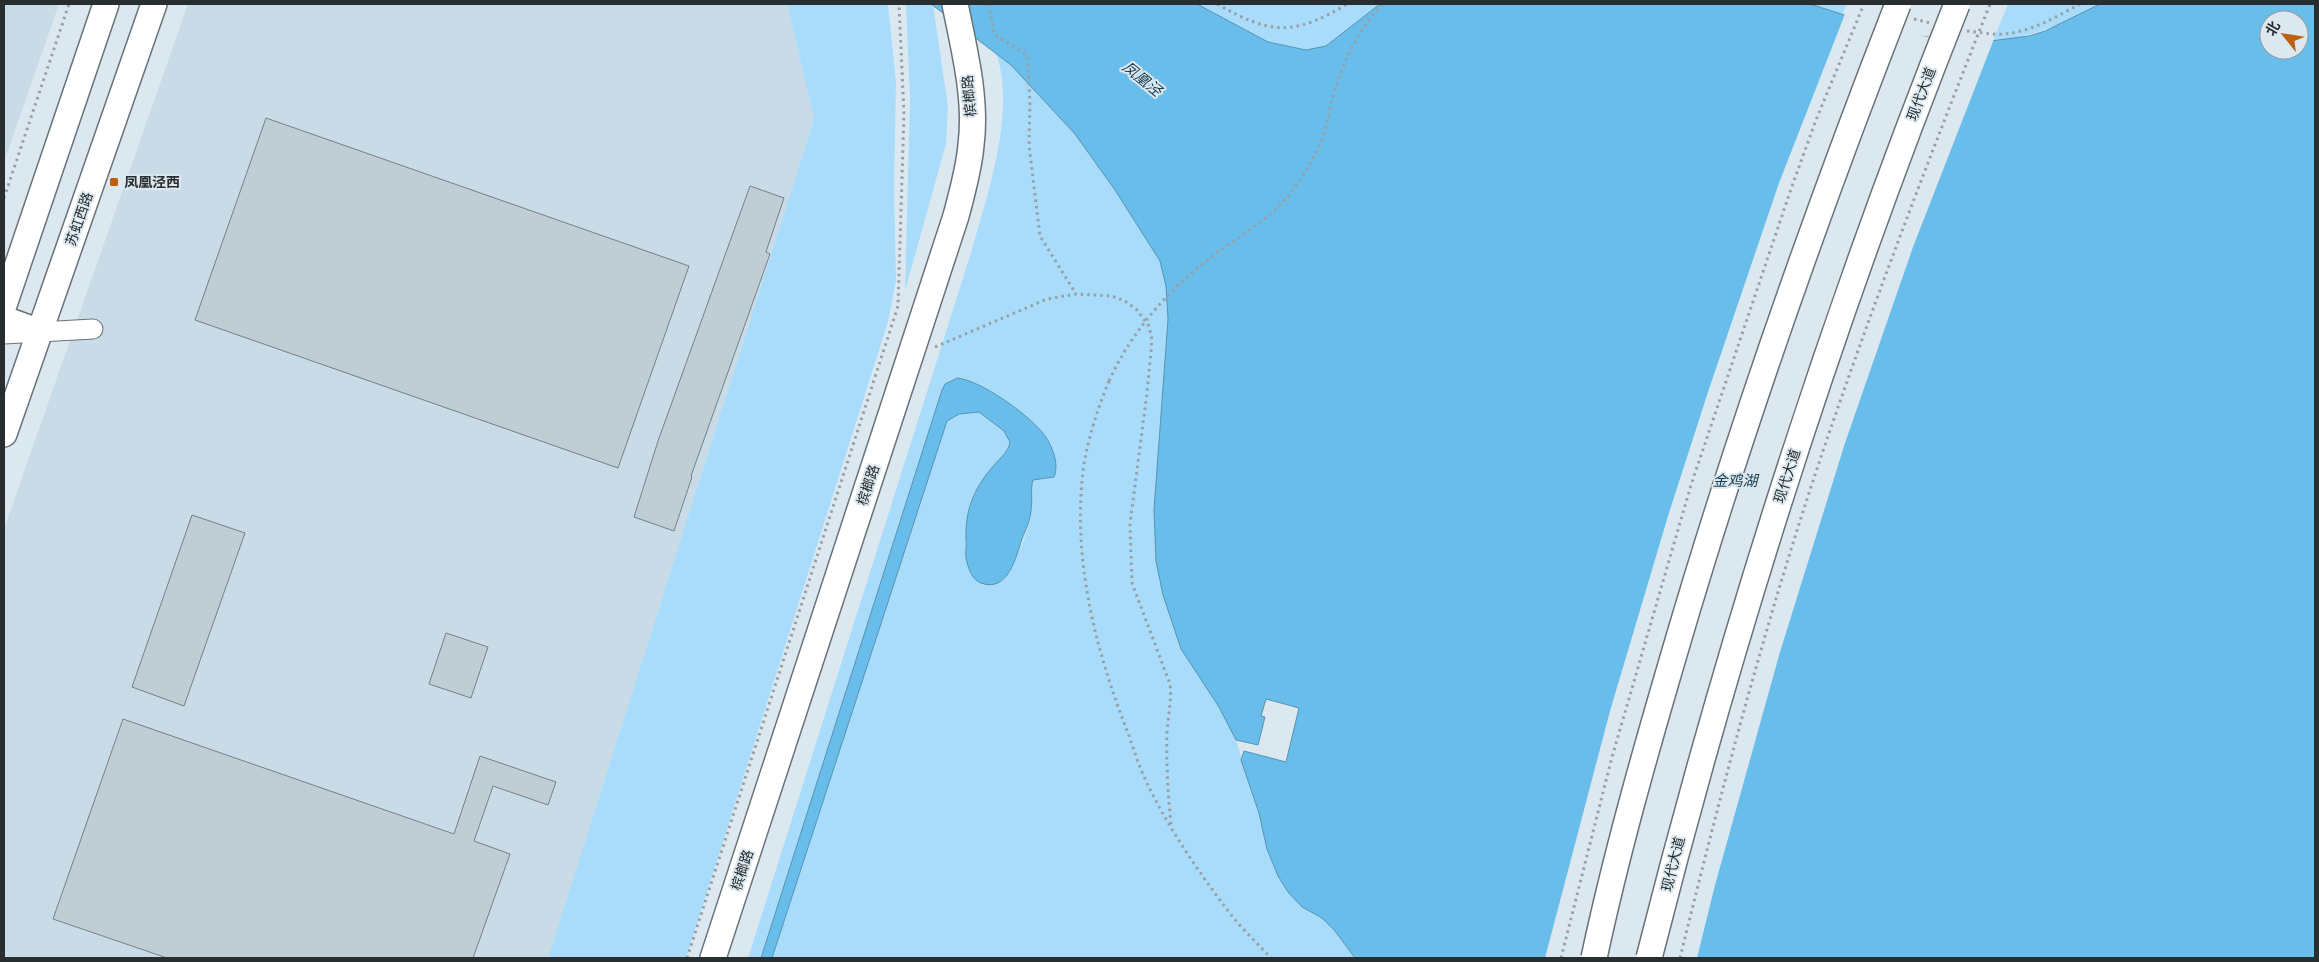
<svg xmlns="http://www.w3.org/2000/svg" width="2319" height="962" viewBox="0 0 2319 962" font-family="Manrope,'Noto Sans SC',sans-serif">
  <style>
    .built { fill: #c8dbe6 }
    .green { fill: #a9dcfa }
    .water { fill: #69bdea; stroke: #5692b2; fill-rule: evenodd }
    .pier { fill: #dce8f0 }
    .building { fill: #c0cdd4; stroke: #758187 }
    .lines { fill: none; stroke-linecap: round; stroke-linejoin: round }
    .minor-casing { stroke: #677279; stroke-width: 21 }
    .major-casing { stroke: #677279; stroke-width: 28 }
    .path { stroke: #97a0a6; stroke-width: 3; stroke-dasharray: 2.5 4; stroke-linecap: butt }
    .minor { stroke: #fff; stroke-width: 19 }
    .major { stroke: #fff; stroke-width: 25 }
    .major-bridge-casing { stroke: #677279; stroke-width: 28; stroke-linecap: butt }
    .path-bridge { stroke: #97a0a6; stroke-width: 3; stroke-dasharray: 2.5 4; stroke-linecap: butt }
    .major-bridge { stroke: #fff; stroke-width: 25 }
    .poi-dot { fill: #be610e; stroke: #dce8f0; stroke-width: 2 }
    .labels { text-anchor: middle; stroke-width: 4; stroke-linejoin: round; paint-order: stroke }
    .street-label { font-size: 14px; fill: #282d30; stroke: #dce8f0 }
    .poi-label { font-size: 14px; font-weight: bold; fill: #282d30; stroke: #dce8f0; text-anchor: start }
    .water-label { font-size: 15px; font-style: italic; fill: #153b4e; stroke: #dce8f0 }
  </style>
  <rect width="100%" height="100%" fill="#dce8f0"/>
  <path class="built" d="M4,4h55l-55,158z
    M188,4h599l27,115 -266,839h-544v-429z"/>
  <path class="green" d="M787,4h101l8,78 -2,106 2,93 -8,41 -202,636h-138l266,-839z
    M906,4l27,1 15,102 -2,37 -41,147 5,-192z
    M1197,4h183l-54,43 -20,3 -38,-8z
    M1810,4h37l-5,11z
    M2008,4h92c-40,19 -62,33 -107,37z
    M996,53l15,12 64,69 40,56 45,71 6,25 2,32 -14,192 2,51 7,34 18,54 38,58 17,33 23,73 8,36 21,43 14,15 20,11 13,13 20,27h-583l175,-537c8,-7 19,-10 29,-9 12,1 36,20 33,33 -2,12 -23,28 -30,40 -15,21 -11,42 -14,67l43,22c9,-18 18,-36 22,-55 2,-13 -1,-27 3,-39l14,-1 7,-22c-13,-46 -64,-62 -104,-77l-8,10 -181,568h-13l222,-702c16,-57 47,-144 26,-203z"/>
  <path class="water" d="M931,4h266l71,38 38,8 20,-4 54,-42h430l94,30 71,9 54,-7 16,-5 55,-27h215v954h-960l-20,-27 -13,-13 -20,-11 -14,-15 -10,-16 -11,-27 -8,-36 -18,-53 3,-9 42,11 13,-54 -33,-9 -5,17 4,1 -7,28 -22,-5 -17,-33 -38,-58 -18,-54 -7,-34 -2,-51 14,-191 -2,-33 -6,-25 -45,-71 -40,-56 -64,-69zM2269,20h30v30h-30z
    M957,378c23,2 69,35 84,53 10,11 19,32 13,46l-21,3c-3,10 0,20 -2,30 -1,11 -5,19 -9,29 -6,18 -14,54 -41,44 -10,-4 -13,-16 -15,-25 -1,-7 1,-13 0,-19 -1,-31 9,-53 30,-76 6,-7 12,-11 14,-21l-6,-11 -25,-19 -20,2 -12,7 -175,537h-11l181,-568 3,-6z"/>
  <path class="pier" d="M1845,14l82,23 48,3 19,-1 -81,208 -68,196 -65,209 -65,233 -18,73h-152l65,-247 58,-195 41,-127 70,-206z"/>
  <path class="building" d="M266,118l423,148 -71,202 -423,-148z
    M750,186l34,12 -18,54 4,2 -79,222 1,1 -18,54 -40,-14 24,-76z
    M192,515l53,18 -61,173 -52,-19z
    M446,633l42,14 -17,51 -42,-14z
    M123,719l331,115 26,-78 76,26 -8,23 -55,-19 -19,55 36,13 -37,104h-306l-114,-39z"/>
  <g class="lines">
    <g class="minor-casing">
      <path id="minor" d="M4,334l89,-5"/>
    </g>
    <g class="major-casing">
      <path id="major" d="M4,305l102,-301
        M4,319l36,13
        M4,434l150,-430
        M713,958l243,-742c6,-23 13,-47 15,-71 6,-46 -7,-96 -16,-141"/>
    </g>
    <path class="path" d="M989,4l5,30 33,21 3,46 -1,44 11,91 36,58
      M1217,4c53,30 76,33 130,0
      M1914,19l16,4
      M1967,31c12,1 25,4 36,3 28,-2 53,-17 77,-30
      M4,198l65,-194
      M935,347l112,-48 29,-5 36,2 13,5 12,9 12,16 3,14 -5,53 -17,131 2,59 38,101c2,17 -2,31 -3,47 -1,31 1,62 4,94
      M1109,381c-11,27 -20,54 -25,83 -13,91 11,185 44,269 6,17 11,34 19,50 20,42 48,84 76,121 14,20 32,37 48,54
      M687,958l211,-652 6,-192 -5,-110
      M1561,958l51,-201 79,-272 100,-296 25,-69 48,-116"/>
    <use href="#minor" class="minor"/>
    <use href="#major" class="major"/>
    <g class="major-bridge-casing">
      <path id="major-bridge" d="M1594,958c22,-103 51,-205 81,-307 64,-219 140,-434 223,-647
        M1649,958c82,-324 184,-643 308,-954"/>
    </g>
    <path class="path-bridge" d="M1109,381c24,-53 63,-95 109,-129 25,-18 54,-34 73,-60 11,-15 22,-31 29,-48 6,-13 8,-27 11,-40 9,-36 26,-74 52,-100
      M1680,958c42,-171 87,-342 144,-510 51,-150 108,-297 166,-444"/>
    <use href="#major-bridge" class="major-bridge"/>
  </g>
  <rect class="poi-dot" x="109" y="177" width="10" height="10" rx="2.5"/>
  <g class="labels">
    <g class="street-label">
      <text transform="translate(1921 94) rotate(-69)" y="5">现代大道</text>
      <text transform="translate(969 96) rotate(-95)" y="5">槟榔路</text>
      <text transform="translate(79 219) rotate(-71)" y="5">苏虹西路</text>
      <text transform="translate(1787 476) rotate(-72)" y="5">现代大道</text>
      <text transform="translate(868 485) rotate(-72)" y="5">槟榔路</text>
      <text transform="translate(1673 864) rotate(-76)" y="5">现代大道</text>
      <text transform="translate(742 870) rotate(-72)" y="5">槟榔路</text>
    </g>
    <g class="poi-label">
      <text x="124" y="187">凤凰泾西</text>
    </g>
    <g class="water-label">
      <text transform="translate(1142 79) rotate(39)" y="5">凤凰泾</text>
      <text x="1735" y="486">金鸡湖</text>
    </g>
  </g>
  <rect width="2319" height="962" fill="none" stroke="#282d30" stroke-width="10"/>
  <g transform="translate(2284 35) rotate(300)"><circle r="24" fill="#dce8f0" stroke="#949da3"/>
  <path d="M0-4L9 19L0 12L-9 19Z" fill="#be610e"/>
  <text y="-8" font-size="14" font-weight="bold" text-anchor="middle" fill="#282d30">北</text>
  </g>
</svg>
